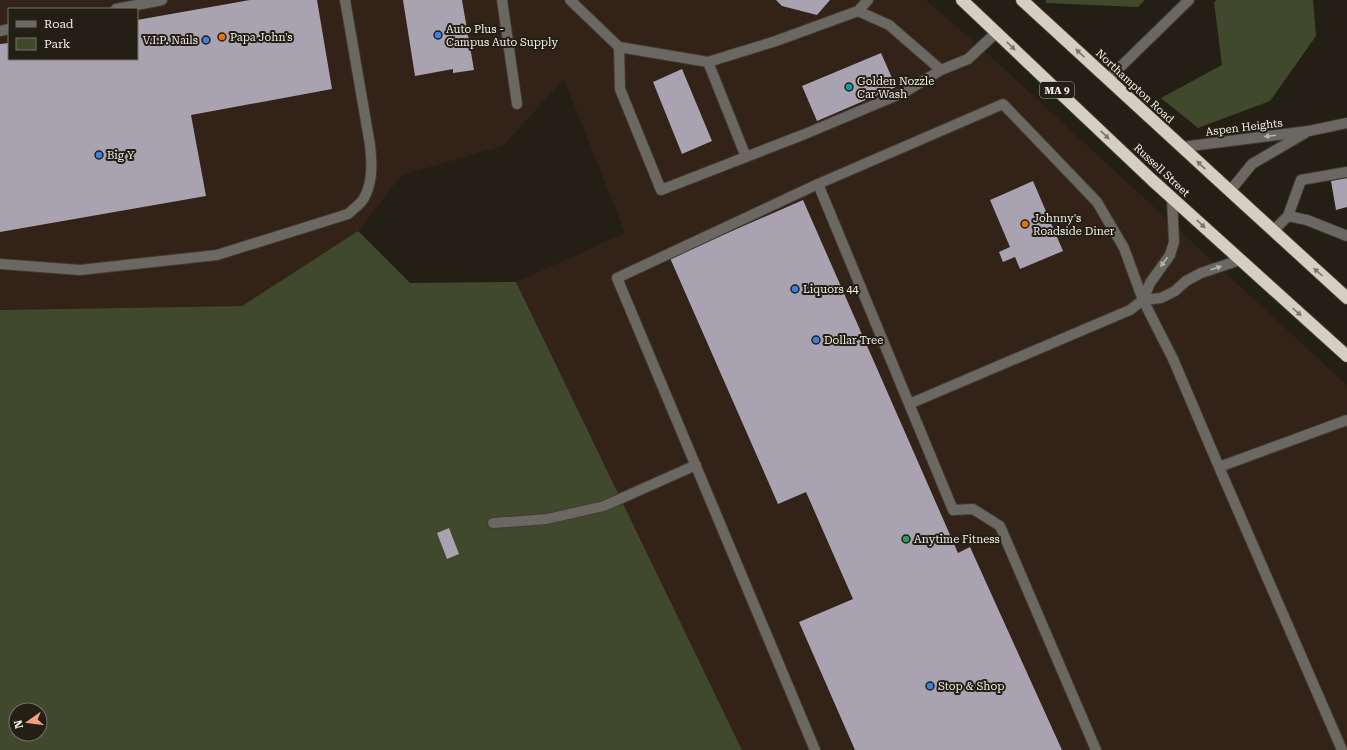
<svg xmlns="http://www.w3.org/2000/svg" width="1347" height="750" viewBox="0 0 1347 750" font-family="'Roboto Serif',serif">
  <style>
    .commercial { fill: #322218; fill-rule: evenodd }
    .green { fill: #40492c; fill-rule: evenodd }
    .building { fill: #a9a3b1 }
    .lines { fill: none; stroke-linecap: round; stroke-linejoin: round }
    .minor-casing { stroke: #403c31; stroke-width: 12 }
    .highway-casing { stroke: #403c31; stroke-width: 14 }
    .minor { stroke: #6b6762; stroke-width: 10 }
    .highway { stroke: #d6cec1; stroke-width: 12 }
    .oneway { fill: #7c766a }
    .oneway2 { fill: #b5b1ab }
    .shop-dot { fill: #3f7fe0; stroke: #231f14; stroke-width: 1.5 }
    .food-dot { fill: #e8710a; stroke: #231f14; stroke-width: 1.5 }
    .culture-dot { fill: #0f9aa8; stroke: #231f14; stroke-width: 1.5 }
    .leisure-dot { fill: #2e9e5b; stroke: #231f14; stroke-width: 1.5 }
    .labels { text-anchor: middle; stroke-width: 4; stroke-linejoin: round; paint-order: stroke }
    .shield { fill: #231f14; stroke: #b3b0a7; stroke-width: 1 }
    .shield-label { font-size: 10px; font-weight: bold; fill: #f1eee6 }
    .poi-label { font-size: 11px; fill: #f1eee6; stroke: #231f14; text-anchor: start }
    .street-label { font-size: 11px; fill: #f1eee6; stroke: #231f14 }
  </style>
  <rect width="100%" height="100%" fill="#231f14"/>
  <path class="commercial" d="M0,0h926l73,64 348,321v365h-605l-226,-468 109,-49 -61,-154 -61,67 -101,29 -44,56 -116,75 -242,4zM9,9h128v50h-128z"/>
  <path class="green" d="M1046,0h99l-7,7 -92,-4z
    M1217,0h96l3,36 -46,65 -72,27 -37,-30 61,-33 -8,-63z
    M358,231l52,52 106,-1 226,468h-742v-440l242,-4zM16,710h24v24h-24z"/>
  <path class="building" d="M250,0h67l15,89 -141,26 15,81 -206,36v-188l9,-1v16h128v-39z
    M403,0h59l12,70 -21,3v-4l-38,7z
    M776,0h54l-13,15 -35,-9z
    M881,53l15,34 -79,34 -15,-35z
    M682,69l30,72 -30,13 -29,-72z
    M1347,178v29l-11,3 -5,-29z
    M1033,181l30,70 -43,18 -5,-12 -12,5 -4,-10 11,-5 -20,-47z
    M803,200l155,353 12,-6 92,203h-207l-56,-128 54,-23 -47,-107 -28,12 -108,-246z
    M449,528l10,26 -12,5 -10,-26z"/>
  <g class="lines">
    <g class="minor-casing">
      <path id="minor" d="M502,0l15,104
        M570,0l49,47 89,15 68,-21 82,-30 10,-11
        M116,9l46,-9
        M858,11l31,14 52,45 27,-11 29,-27
        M0,31l9,-2
        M619,47l1,42 41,101 144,-56 100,-42 36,-22
        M708,62l38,95
        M1108,79l81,-79
        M1182,147l127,-16 38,-8
        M818,184l135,326 20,-1 27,17 96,224
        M1230,191l22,-27 53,-31
        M1288,216l19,4 40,16
        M1273,231l15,-15 13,-36 46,-8
        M0,264l80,6 137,-15 131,-41c5,-5 13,-10 16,-16 9,-16 8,-35 6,-53l-25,-145
        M1143,300l18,-2 14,-7 11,-10 15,-8 39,-13
        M909,404l221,-94 13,-10 7,-17 20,-28 4,-13 -2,-44
        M493,523l54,-4 57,-13 92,-41
        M815,750l-198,-472 201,-94 185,-80 94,98 27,46 19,52 30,59 46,108
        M1342,750l-123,-283 128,-47"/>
    </g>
    <g class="highway-casing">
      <path id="highway" d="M962,0l190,180 195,176
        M1022,0l208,191 117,107"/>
    </g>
    <use href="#minor" class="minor"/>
    <use href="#highway" class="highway"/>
  </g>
  <defs><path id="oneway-solid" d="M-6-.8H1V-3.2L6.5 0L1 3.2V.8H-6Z"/></defs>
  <g class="oneway">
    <use href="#oneway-solid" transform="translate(1011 46) rotate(44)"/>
    <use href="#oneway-solid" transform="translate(1080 53) rotate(-137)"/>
    <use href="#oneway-solid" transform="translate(1105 135) rotate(44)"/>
    <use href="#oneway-solid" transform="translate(1201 165) rotate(-137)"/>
    <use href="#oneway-solid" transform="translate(1201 224) rotate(43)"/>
    <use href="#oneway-solid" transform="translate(1318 272) rotate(-138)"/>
    <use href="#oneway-solid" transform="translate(1297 312) rotate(42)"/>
  </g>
  <g class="oneway2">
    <use href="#oneway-solid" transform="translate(1270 136) rotate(173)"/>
    <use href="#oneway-solid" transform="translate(1164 262) rotate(127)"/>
    <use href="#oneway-solid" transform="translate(1216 268) rotate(-18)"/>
  </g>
  <g class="shop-dot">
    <circle cx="438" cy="35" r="4"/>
    <circle cx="206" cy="40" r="4"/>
    <circle cx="99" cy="155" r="4"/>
    <circle cx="795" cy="289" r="4"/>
    <circle cx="816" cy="340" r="4"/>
    <circle cx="930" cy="686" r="4"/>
  </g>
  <g class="food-dot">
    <circle cx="222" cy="37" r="4"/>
    <circle cx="1025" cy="224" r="4"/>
  </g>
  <circle class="culture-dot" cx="849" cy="87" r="4"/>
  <circle class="leisure-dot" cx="906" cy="539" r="4"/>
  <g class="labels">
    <rect class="shield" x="1040" y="82" width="34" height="16" rx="3"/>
    <g class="shield-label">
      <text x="1057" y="94">MA 9</text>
    </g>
    <g class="poi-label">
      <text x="446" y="33">Auto Plus -<tspan x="446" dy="13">Campus Auto Supply</tspan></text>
      <text x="230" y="41">Papa John's</text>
      <text x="198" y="44" text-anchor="end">V.I.P. Nails</text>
      <text x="857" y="85">Golden Nozzle<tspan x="857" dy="13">Car Wash</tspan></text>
      <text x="107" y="159">Big Y</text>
      <text x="1033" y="222">Johnny's<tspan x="1033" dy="13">Roadside Diner</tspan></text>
      <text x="803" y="293">Liquors 44</text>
      <text x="824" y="344">Dollar Tree</text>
      <text x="914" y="543">Anytime Fitness</text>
      <text x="938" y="690">Stop &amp; Shop</text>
    </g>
    <g class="street-label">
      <text transform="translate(1135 86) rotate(43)" y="4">Northampton Road</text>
      <text transform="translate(1244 127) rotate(-7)" y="4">Aspen Heights</text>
      <text transform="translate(1162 170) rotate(43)" y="4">Russell Street</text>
    </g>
  </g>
  <rect x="8" y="8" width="130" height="52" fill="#231f14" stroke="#757268"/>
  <rect x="16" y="21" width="20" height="6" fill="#6b6762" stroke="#757268"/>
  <text x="44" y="28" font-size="12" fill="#f1eee6">Road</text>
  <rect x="16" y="38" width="20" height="12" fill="#40492c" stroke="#757268"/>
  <text x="44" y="48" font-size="12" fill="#f1eee6">Park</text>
  <g transform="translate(28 722) rotate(256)"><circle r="19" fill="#231f14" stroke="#757268"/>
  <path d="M0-3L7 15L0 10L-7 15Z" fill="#f1a17d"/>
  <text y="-6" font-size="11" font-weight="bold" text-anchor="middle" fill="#f1eee6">N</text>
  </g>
</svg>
